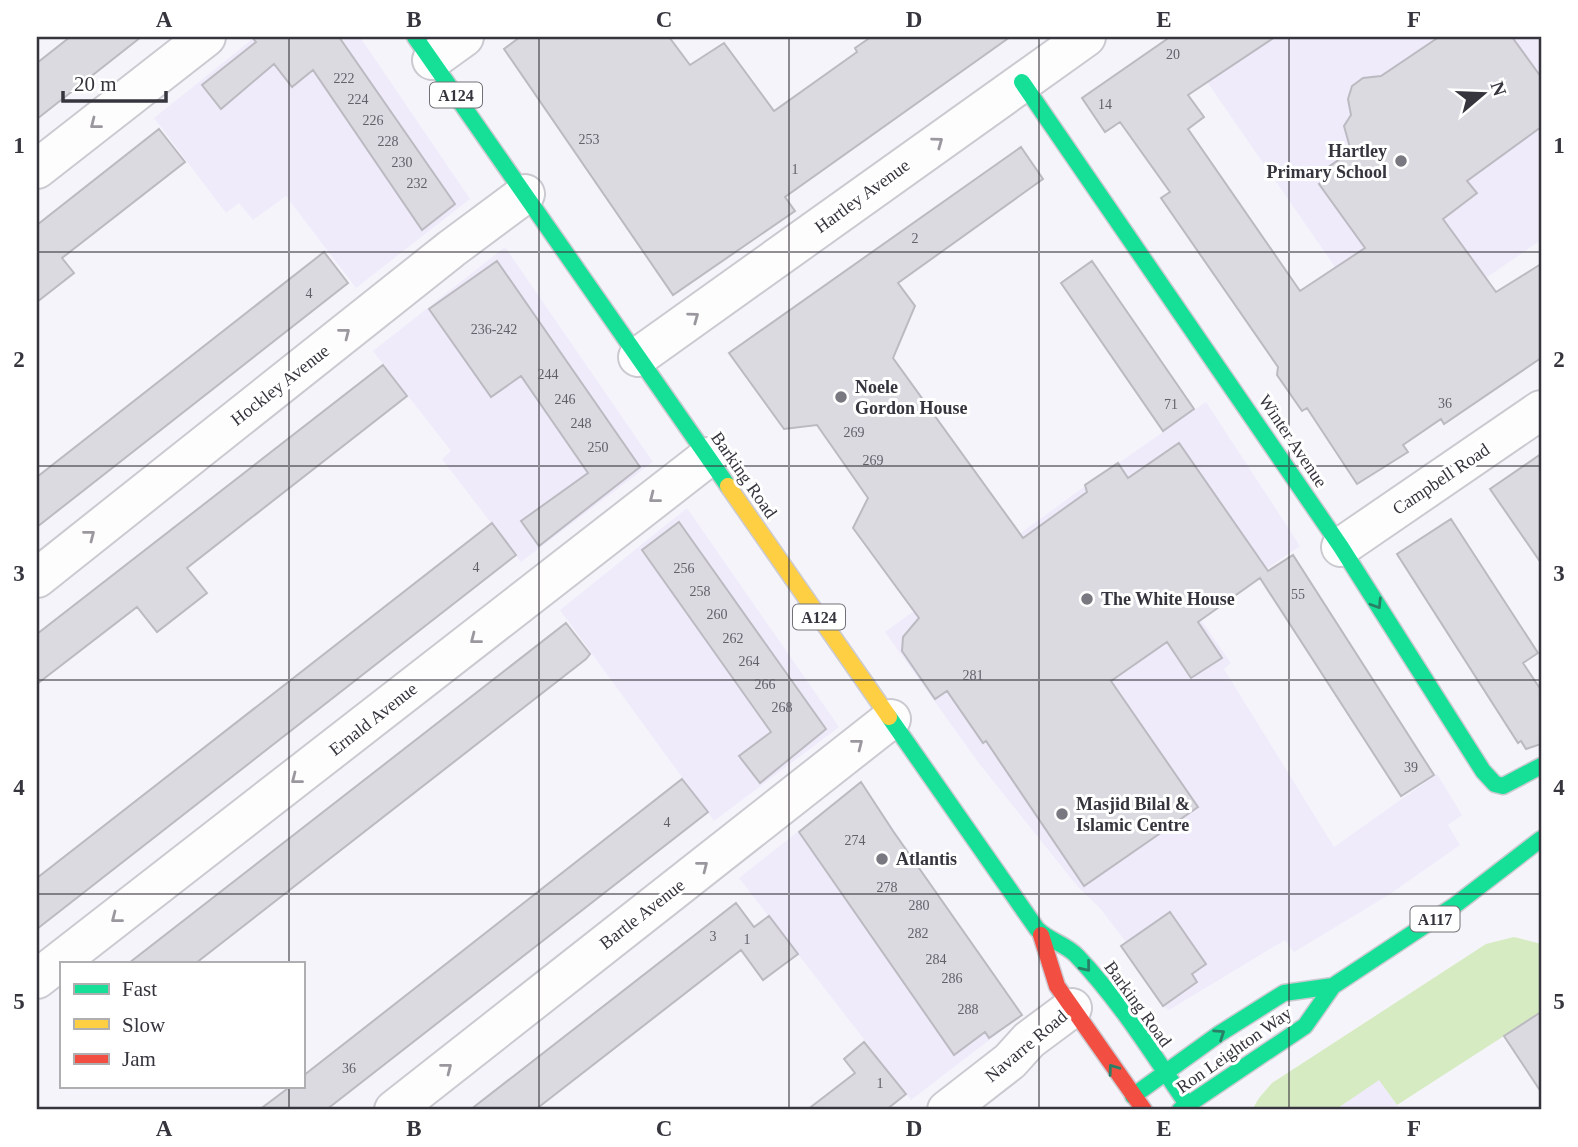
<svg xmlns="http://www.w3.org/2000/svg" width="1578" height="1147" viewBox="0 0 1578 1147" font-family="Georgia,serif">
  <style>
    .built { fill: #efebfb }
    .green { fill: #d6ebc1 }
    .building { fill: #dcdae1; stroke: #bcbac1; stroke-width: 2 }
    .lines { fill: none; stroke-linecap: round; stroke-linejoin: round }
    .street-casing { stroke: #cccad1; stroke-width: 42 }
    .fast-casing { stroke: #cccad1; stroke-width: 19 }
    .slow-casing { stroke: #cccad1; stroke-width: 19 }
    .jam-casing { stroke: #cccad1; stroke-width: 19 }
    .street { stroke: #fefdfe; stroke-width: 38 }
    .fast { stroke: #16e098; stroke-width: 16 }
    .slow { stroke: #ffcf43; stroke-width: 16 }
    .jam { stroke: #f24e42; stroke-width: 16 }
    .oneway { stroke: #9a989e }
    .oneway2 { stroke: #288166 }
    .grid { fill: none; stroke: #36343d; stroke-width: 2; stroke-opacity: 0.55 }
    .poi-dot { fill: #79777f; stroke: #fff; stroke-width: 2.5 }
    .labels { text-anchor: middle; stroke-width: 6; stroke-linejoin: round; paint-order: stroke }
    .number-label { font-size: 14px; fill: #615f68 }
    .shield { fill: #fff; stroke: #727177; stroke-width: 2 }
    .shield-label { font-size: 16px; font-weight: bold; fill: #36343d }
    .poi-label { font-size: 18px; font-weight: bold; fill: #36343d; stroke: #fff; text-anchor: start }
    .street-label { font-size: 18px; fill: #36343d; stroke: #fff }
    .neatline { fill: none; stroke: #36343d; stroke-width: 2.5 }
    .grid-label { font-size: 23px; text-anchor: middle; font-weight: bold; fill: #36343d }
  </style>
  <rect width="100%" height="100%" fill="#f5f4fa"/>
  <path class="built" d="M255,37h105l110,162 -114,89 -70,-92 -33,24 -14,-17 -13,10 -72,-95z
    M1176,37h365v203l-152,105z
    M505,247l148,215 -132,100 -79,-103 9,-8 -78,-100z
    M1206,402l94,144 -102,70 33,47 -7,6 110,178 103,-73 25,41 -14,10 12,20 -73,51 -93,56 -9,-12 -116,70 -6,-4 -42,-60 5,-4 -27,-35 -21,-20 -100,-125 -93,-130 192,-140z
    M687,508l152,219 -125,94 -154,-211z
    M861,782l161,233 -111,85 -172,-222z
    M1379,1079l21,31h-65z"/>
  <path class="green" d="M1514,937l27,7v68l-144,93 -18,-25 -44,30h-83l7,-12 13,-15 214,-139z"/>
  <path class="building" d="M70,37h71l-104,82v-56z
    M252,37h87l116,167 -33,26 -109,-160 -21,17 -18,-23 -53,45 -19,-24 54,-43z
    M520,37h149l21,28 34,-22 50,68 83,-59 -2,-4 16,-11h139l-225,160 10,14 -122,84 -169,-246z
    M1170,37h105l-87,58 16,22 -16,12 112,162 65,-43 -46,-64 3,-2 -5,-7 34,-24 -7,-25 7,-11 -3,-16 4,-13 11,-8 18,-2 58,-39h73l29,40v50l-74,54 10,12 -34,26 53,73 45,-28v94l-97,66 -3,-5 -38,26 5,7 -51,32 -50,-76 -5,3 -25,-36 1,-8 -117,-169 9,-6 -50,-70 -15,10 -23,-34z
    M159,129l26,33 -123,96 12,15 -37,29v-77z
    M1021,147l22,32 -145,104 17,23 -22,52 130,180 64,-46 -2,-7 33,-22 10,15 51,-35 89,128 25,-16 141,220 -33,21 -141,-218 -62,44 24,36 -31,20 -24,-36 -56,39 87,126 -114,79 -98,-145 -3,2 -36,-52 -12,8 -33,-48 1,-14 16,-19 -66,-90 15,-30 -51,-73 -33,4 -55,-76z
    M324,252l24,31 -311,244v-50z
    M497,261l143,206 -101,79 -18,-25 67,-48 -67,-97 -30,21 -62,-88z
    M1092,261l102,148 -31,22 -102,-148z
    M383,365l24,31 -220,172 20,25 -50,39 -20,-25 -100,77v-50z
    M1541,454v109l-51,-74z
    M1451,519l87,134 -15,10 18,27v54l-15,5 -5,-8 -3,2 -121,-189z
    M679,522l147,207 -66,54 -21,-27 32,-24 -129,-182z
    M492,523l24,32 -479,374v-51z
    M566,623l24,31 -4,5 -390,304h-67z
    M682,779l26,33 -382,298h-67l32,-24h12v-10z
    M861,782l32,49 129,184 -33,23 -4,-6 -31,23 -155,-223z
    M736,903l18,24 15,-11 29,38 -35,26 -22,-30 -206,160h-65z
    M1170,912l36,52 -14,10 5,8 -34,24 -42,-60z
    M1541,1012v80l-37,-56z
    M864,1042l42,52 -20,16h-79l48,-37 -11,-14z"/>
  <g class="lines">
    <g class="street-casing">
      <path id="street" d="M432,60l32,-23
        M37,169l169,-132
        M638,357l448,-320
        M1341,547l200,-137
        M37,578l414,-329 74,-55
        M37,979l671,-522
        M394,1110l497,-391
        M947,1110l63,-49 19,-21 43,-32"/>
    </g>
    <g class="fast-casing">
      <path id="fast" d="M415,37l313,449
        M1022,82l319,465 142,224 12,13 8,2 38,-20
        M889,717l148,212c12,12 29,15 40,27 44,46 78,102 114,154
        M1133,1096l86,-62 65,-41 49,-7
        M1180,1110l125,-84 28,-40 121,-80 87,-67"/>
    </g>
    <g class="slow-casing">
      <path id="slow" d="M728,486l161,231"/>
    </g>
    <g class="jam-casing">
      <path id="jam" d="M1041,935l16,51 87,124"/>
    </g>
    <use href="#street" class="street"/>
    <use href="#fast" class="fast"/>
    <use href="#slow" class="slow"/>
    <use href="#jam" class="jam"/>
  </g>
  <defs><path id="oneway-chevron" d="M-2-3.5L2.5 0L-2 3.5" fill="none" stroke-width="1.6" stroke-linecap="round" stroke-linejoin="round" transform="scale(1.75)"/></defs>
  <g class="oneway">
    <use href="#oneway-chevron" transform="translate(95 124) rotate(142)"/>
    <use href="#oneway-chevron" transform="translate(938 142) rotate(-36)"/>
    <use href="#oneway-chevron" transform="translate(694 317) rotate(-36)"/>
    <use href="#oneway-chevron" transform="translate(345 333) rotate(-38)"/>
    <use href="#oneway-chevron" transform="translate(654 498) rotate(142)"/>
    <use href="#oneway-chevron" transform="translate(90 535) rotate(-38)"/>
    <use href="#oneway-chevron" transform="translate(475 639) rotate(142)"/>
    <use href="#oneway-chevron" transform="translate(858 744) rotate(-38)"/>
    <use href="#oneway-chevron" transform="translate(296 779) rotate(142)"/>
    <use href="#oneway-chevron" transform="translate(703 866) rotate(-38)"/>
    <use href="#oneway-chevron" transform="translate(116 918) rotate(142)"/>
    <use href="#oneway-chevron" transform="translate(447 1068) rotate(-38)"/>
  </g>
  <g class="oneway2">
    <use href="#oneway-chevron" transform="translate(1377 604) rotate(58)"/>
    <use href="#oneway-chevron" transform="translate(1086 967) rotate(51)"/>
    <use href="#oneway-chevron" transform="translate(1220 1034) rotate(-34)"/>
    <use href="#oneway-chevron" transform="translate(1113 1069) rotate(-126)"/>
  </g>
  <path class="grid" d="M289,37v926M539,37v1073M789,37v1073M1039,37v1073M1289,37v1073M37,252h1504M37,466h1504M37,680h1504M37,894h1504M289,1086v24"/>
  <g class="poi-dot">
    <circle cx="1401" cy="161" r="7"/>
    <circle cx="841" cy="397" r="7"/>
    <circle cx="1087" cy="599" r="7"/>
    <circle cx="1062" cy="814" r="7"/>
    <circle cx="882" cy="859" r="7"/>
  </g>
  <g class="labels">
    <g class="number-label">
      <text x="1173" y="59">20</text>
      <text x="344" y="83">222</text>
      <text x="358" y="104">224</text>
      <text x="1105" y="109">14</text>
      <text x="373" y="125">226</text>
      <text x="589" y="144">253</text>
      <text x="388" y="146">228</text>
      <text x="402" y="167">230</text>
      <text x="795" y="174">1</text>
      <text x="417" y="188">232</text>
      <text x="915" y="243">2</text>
      <text x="309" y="298">4</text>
      <text x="494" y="334">236-242</text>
      <text x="548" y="379">244</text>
      <text x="565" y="404">246</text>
      <text x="1445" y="408">36</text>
      <text x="1171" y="409">71</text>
      <text x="581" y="428">248</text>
      <text x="854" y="437">269</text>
      <text x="598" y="452">250</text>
      <text x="873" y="465">269</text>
      <text x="476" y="572">4</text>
      <text x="684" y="573">256</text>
      <text x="700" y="596">258</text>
      <text x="1298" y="599">55</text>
      <text x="717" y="619">260</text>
      <text x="733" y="643">262</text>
      <text x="749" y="666">264</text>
      <text x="973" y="680">281</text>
      <text x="765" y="689">266</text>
      <text x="782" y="712">268</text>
      <text x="1411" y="772">39</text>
      <text x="667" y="827">4</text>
      <text x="855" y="845">274</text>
      <text x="887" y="892">278</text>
      <text x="919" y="910">280</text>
      <text x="918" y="938">282</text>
      <text x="713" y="941">3</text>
      <text x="747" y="944">1</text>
      <text x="936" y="964">284</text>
      <text x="952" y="983">286</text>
      <text x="968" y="1014">288</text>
      <text x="349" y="1073">36</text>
      <text x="880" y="1088">1</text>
    </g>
    <g class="shield">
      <rect x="430" y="82.5" width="52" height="25" rx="5"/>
      <rect x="793" y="604.5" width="52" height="25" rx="5"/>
      <rect x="1410.5" y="906.5" width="49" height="25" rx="5"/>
    </g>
    <g class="shield-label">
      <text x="456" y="101">A124</text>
      <text x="819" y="623">A124</text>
      <text x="1435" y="925">A117</text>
    </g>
    <g class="poi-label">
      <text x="1387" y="157" text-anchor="end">Hartley<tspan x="1387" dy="21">Primary School</tspan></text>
      <text x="855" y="393">Noele<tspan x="855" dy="21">Gordon House</tspan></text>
      <text x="1101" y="605">The White House</text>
      <text x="1076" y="810">Masjid Bilal &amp;<tspan x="1076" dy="21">Islamic Centre</tspan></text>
      <text x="896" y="865">Atlantis</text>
    </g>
    <g class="street-label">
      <text transform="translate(862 196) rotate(-36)" y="6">Hartley Avenue</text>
      <text transform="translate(280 385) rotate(-38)" y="6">Hockley Avenue</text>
      <text transform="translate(1293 441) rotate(56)" y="6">Winter Avenue</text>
      <text transform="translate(744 475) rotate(55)" y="6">Barking Road</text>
      <text transform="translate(1441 479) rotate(-34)" y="6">Campbell Road</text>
      <text transform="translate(373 719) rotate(-38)" y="6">Ernald Avenue</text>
      <text transform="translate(642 914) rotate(-38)" y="6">Bartle Avenue</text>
      <text transform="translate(1138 1004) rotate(54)" y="6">Barking Road</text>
      <text transform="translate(1026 1046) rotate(-40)" y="6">Navarre Road</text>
      <text transform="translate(1234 1050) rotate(-35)" y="6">Ron Leighton Way</text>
    </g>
  </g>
  <rect width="1578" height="1147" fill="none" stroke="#ffffff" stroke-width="77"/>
  <rect x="60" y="962" width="245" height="126" fill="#ffffff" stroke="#afaeb1" stroke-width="2"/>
  <rect x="74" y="984" width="35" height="10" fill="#16e098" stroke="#afaeb1" stroke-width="2"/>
  <text x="122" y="996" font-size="21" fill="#36343d">Fast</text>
  <rect x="74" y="1019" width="35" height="10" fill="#ffcf43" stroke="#afaeb1" stroke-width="2"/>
  <text x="122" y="1032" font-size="21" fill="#36343d">Slow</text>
  <rect x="74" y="1054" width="35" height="10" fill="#f24e42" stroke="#afaeb1" stroke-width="2"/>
  <text x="122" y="1066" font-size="21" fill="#36343d">Jam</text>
  <g transform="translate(1483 94) rotate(71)" stroke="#ffffff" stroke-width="5" paint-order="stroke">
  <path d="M0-5L12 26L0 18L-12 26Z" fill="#36343d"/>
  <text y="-10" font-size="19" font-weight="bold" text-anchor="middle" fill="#36343d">N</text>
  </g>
  <path d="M63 91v10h103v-10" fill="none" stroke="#36343d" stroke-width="3.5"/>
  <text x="74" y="91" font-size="21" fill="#36343d" stroke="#ffffff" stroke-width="5" paint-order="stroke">20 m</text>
  <rect x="38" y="38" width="1502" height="1070" class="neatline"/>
  <g class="grid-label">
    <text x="164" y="27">A</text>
    <text x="414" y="27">B</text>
    <text x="664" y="27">C</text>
    <text x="914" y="27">D</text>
    <text x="1164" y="27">E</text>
    <text x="1414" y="27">F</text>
    <text x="19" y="153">1</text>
    <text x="1559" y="153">1</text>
    <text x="19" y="367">2</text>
    <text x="1559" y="367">2</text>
    <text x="19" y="581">3</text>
    <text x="1559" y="581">3</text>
    <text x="19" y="795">4</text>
    <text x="1559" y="795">4</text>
    <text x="19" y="1009">5</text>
    <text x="1559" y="1009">5</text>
    <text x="164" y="1136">A</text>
    <text x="414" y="1136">B</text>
    <text x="664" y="1136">C</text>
    <text x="914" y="1136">D</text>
    <text x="1164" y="1136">E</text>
    <text x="1414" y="1136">F</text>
  </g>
</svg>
